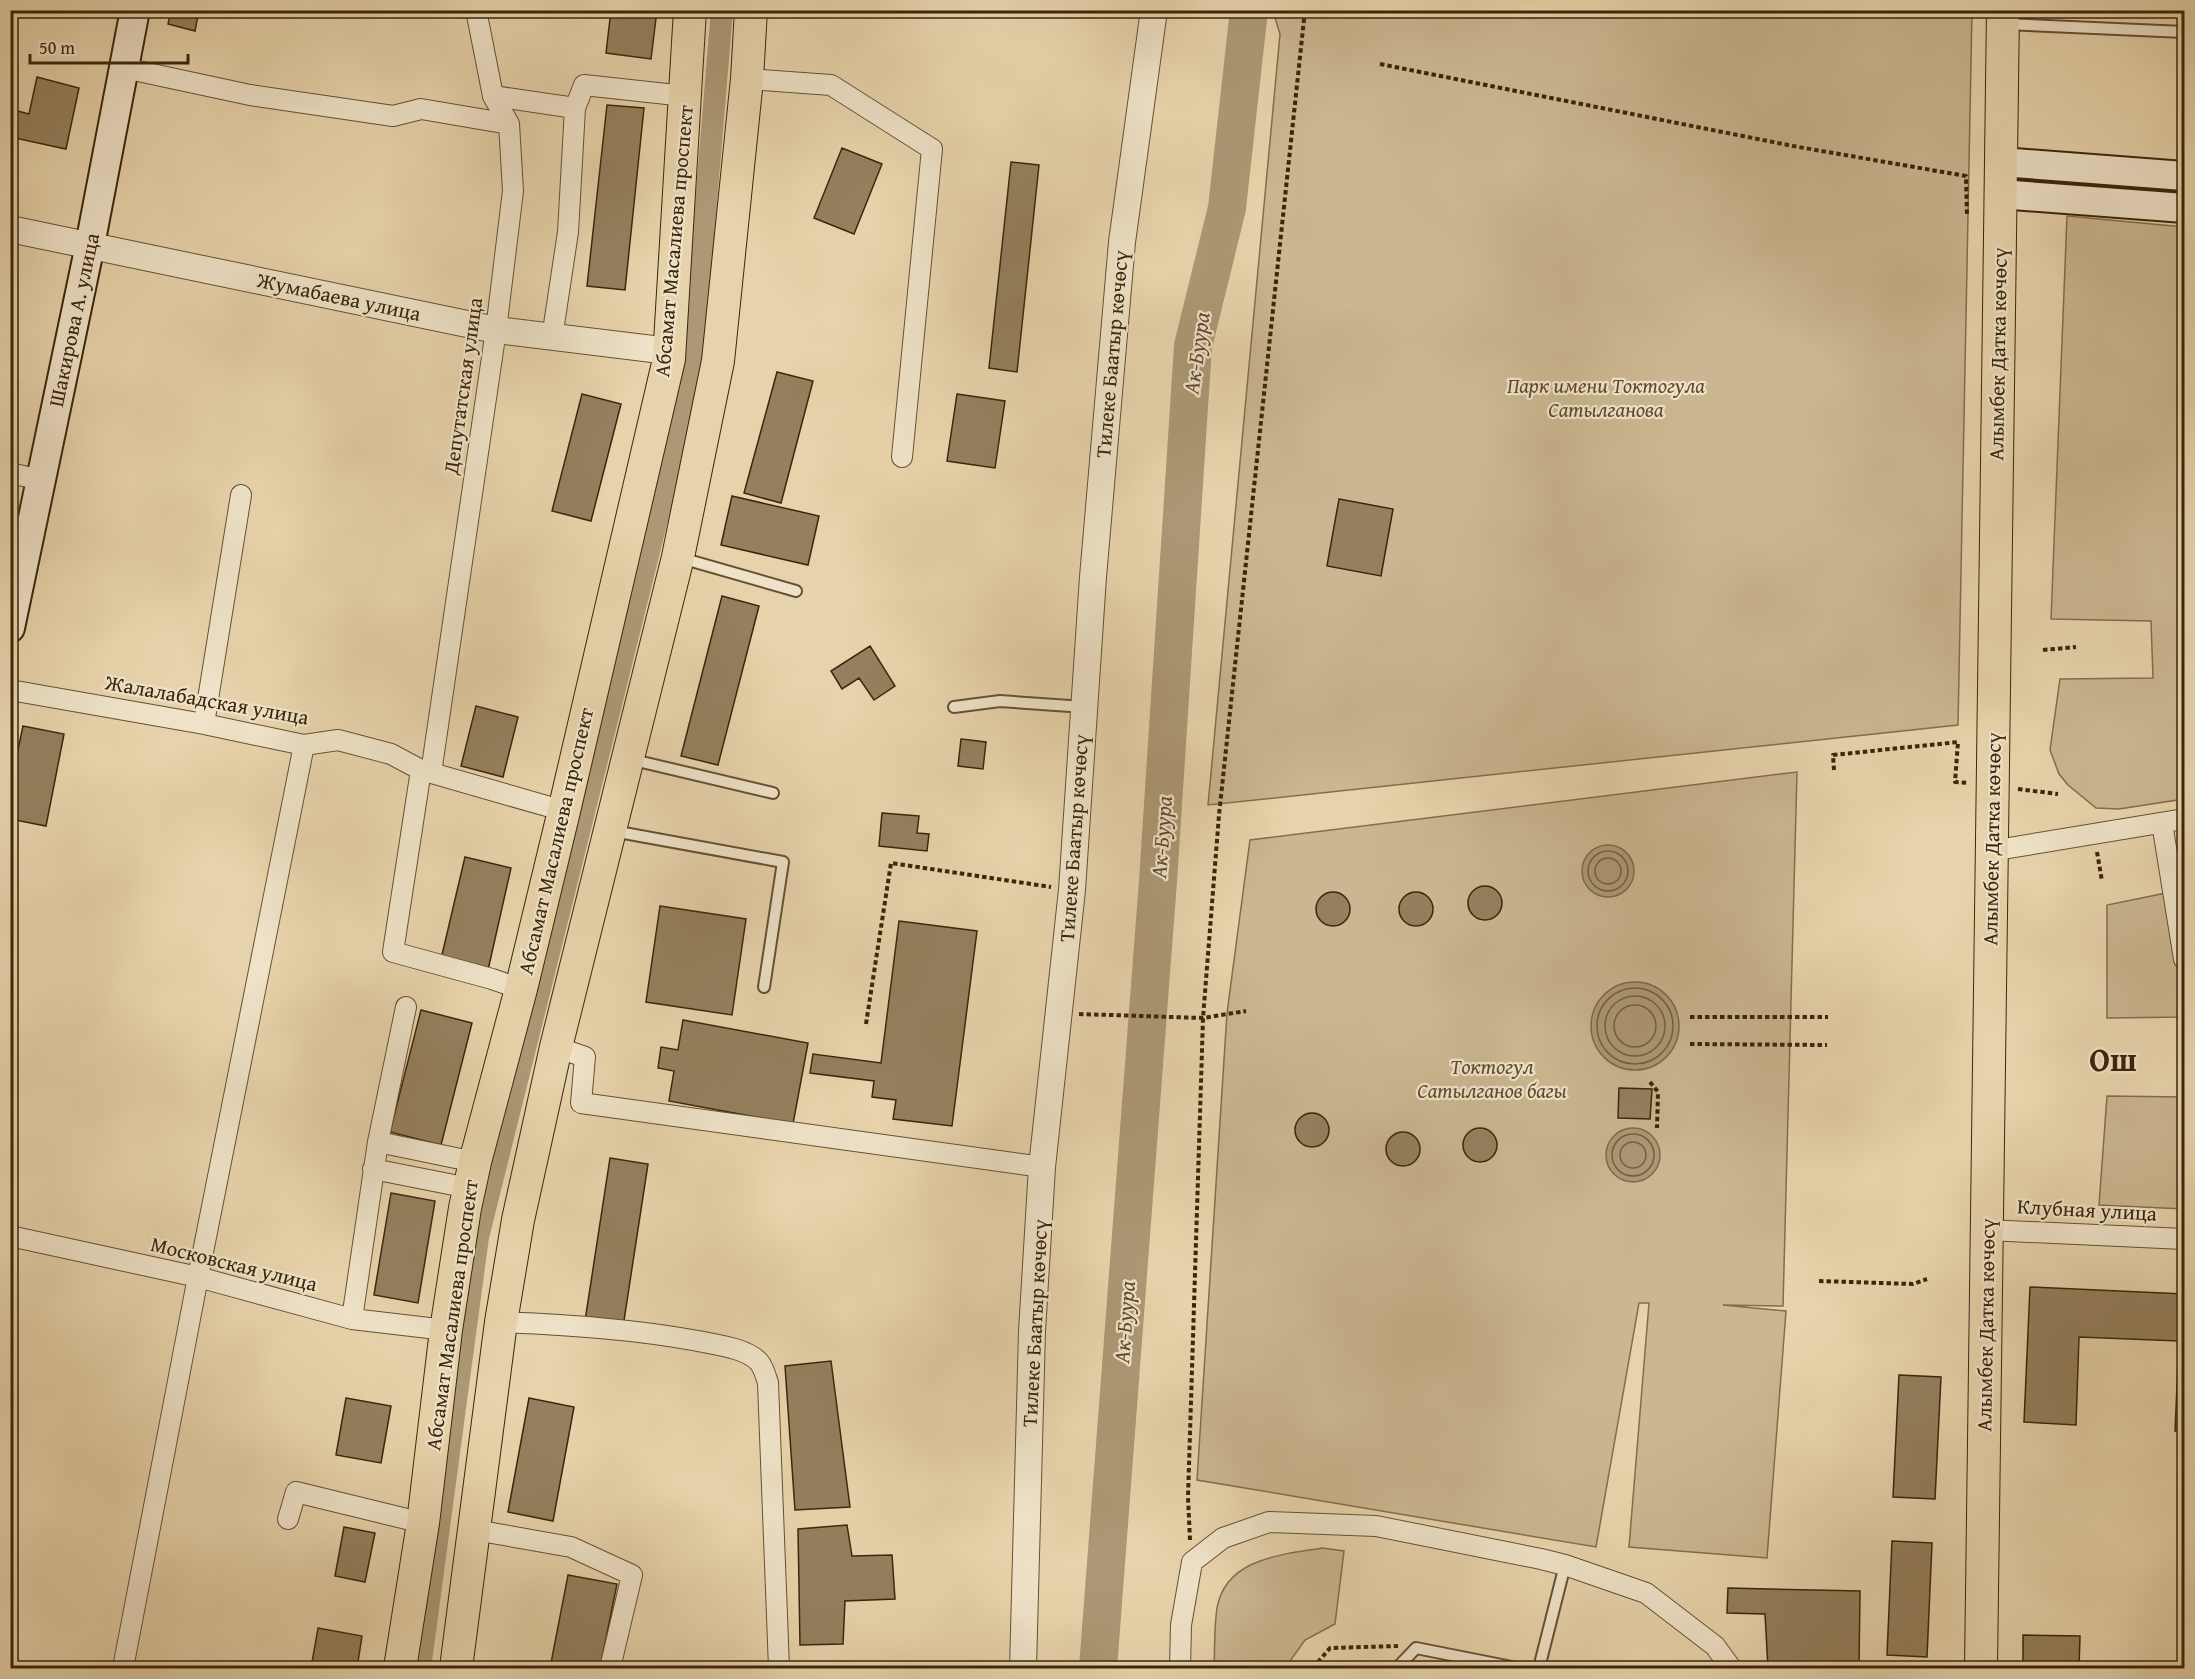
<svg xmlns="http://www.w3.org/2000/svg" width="2195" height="1679" viewBox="0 0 2195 1679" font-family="'Gentium Book Plus',serif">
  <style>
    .green { fill: #cab690; stroke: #826e4e; stroke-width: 1.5 }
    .water { fill: #ac9875; stroke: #7e6a4b; stroke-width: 1.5 }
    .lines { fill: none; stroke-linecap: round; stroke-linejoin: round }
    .shore { stroke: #735f40; stroke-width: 1.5 }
    .canal { stroke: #ac9875; stroke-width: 22 }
    .river { stroke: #ac9875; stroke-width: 38 }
    .building { fill: #94805e; stroke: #3a260b; stroke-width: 1.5 }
    .service-casing { stroke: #655133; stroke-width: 14 }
    .minor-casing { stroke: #655133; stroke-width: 22 }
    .tertiary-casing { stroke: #655133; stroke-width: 28 }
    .secondary-casing { stroke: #3a260b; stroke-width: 32 }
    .primary-casing { stroke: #3a260b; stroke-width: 34 }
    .path { stroke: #3a260b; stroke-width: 4; stroke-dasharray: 4.5 3; stroke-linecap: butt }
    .service { stroke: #efe2c8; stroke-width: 10 }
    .minor { stroke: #efe2c8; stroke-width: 20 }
    .tertiary { stroke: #efe2c8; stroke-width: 26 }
    .secondary { stroke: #efe2c8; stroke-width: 28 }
    .primary { stroke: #e7d3ab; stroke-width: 32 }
    .labels { text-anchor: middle; stroke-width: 4.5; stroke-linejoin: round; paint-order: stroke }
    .street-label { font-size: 21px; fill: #3a260b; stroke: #efe2c8 }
    .park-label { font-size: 21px; font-style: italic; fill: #5e4a2c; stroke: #efe2c8 }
    .water-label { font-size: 22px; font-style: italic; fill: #5c482b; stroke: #efe2c8 }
    .town-label { font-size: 33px; font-weight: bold; fill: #3a260b; stroke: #efe2c8 }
  </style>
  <rect width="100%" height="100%" fill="#e7d3ab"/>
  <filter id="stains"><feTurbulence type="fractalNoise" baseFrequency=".00333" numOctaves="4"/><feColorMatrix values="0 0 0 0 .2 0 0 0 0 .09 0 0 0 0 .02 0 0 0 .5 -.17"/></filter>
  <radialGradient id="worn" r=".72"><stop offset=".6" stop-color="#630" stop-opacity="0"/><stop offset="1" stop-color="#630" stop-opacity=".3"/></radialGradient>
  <path class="green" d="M1273,11h699l-14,714 -750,80 72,-771z
    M2067,216l117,11v572l-65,10 -23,-1 -28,-23 -9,-11 -9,-24 10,-71 93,-1 -2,-57 -100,-2z
    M1797,772l-14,534 -60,-1 63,6 -19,247 -138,-11 20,-244h-10l-43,244 -399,-67 30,-467 23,-173z
    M2171,892l13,97v28l-77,1v-113z
    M2107,1096l77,1v112l-85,-4z
    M1322,1548l22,3 -9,73 -30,16 -20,28h-71c1,-19 0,-41 3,-60 9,-50 64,-53 105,-60z"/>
  <path class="water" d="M1582 871a26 26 0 1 1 52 0a26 26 0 1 1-52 0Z
    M1591 1026a44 44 0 1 1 88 0a44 44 0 1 1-88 0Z
    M1606 1155a27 27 0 1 1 54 0a27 27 0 1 1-54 0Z"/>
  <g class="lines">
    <path class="shore" d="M1588 871a20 20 0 1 1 40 0a20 20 0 1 1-40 0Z
      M1595 871a13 13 0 1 1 26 0a13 13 0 1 1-26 0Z
      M1597 1026a38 38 0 1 1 76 0a38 38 0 1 1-76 0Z
      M1605 1026a30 30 0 1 1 60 0a30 30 0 1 1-60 0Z
      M1614 1026a21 21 0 1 1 42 0a21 21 0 1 1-42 0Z
      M1612 1155a21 21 0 1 1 42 0a21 21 0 1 1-42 0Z
      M1620 1155a13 13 0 1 1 26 0a13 13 0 1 1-26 0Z"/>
    <path class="canal" d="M420,1668l58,-431 213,-854 31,-373"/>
    <path class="river" d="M1098,1668l60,-787 35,-535 34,-138 22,-198"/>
  </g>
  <path class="building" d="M171,10h28l-4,21 -27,-7z
    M611,10h46l-6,49 -45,-6z
    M37,77l42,11 -13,61 -56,-12v-28l19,5z
    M607,105l37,3 -19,182 -38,-4z
    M842,148l40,16 -28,70 -40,-16z
    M1011,162l28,3 -22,207 -28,-4z
    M777,372l36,9 -32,122 -37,-10z
    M10,380l8,2 -8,36z
    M582,394l39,10 -30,117 -39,-10z
    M957,394l48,7 -10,67 -48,-7z
    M732,496l87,20 -11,49 -87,-20z
    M1339,499l54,10 -12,67 -54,-10z
    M722,596l37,10 -41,159 -37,-9z
    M870,646l25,40 -21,14 -15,-22 -17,11 -11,-18z
    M476,706l42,11 -15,60 -42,-11z
    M23,726l41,8 -18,92 -36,-7v-31z
    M961,739l25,3 -3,27 -25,-3z
    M882,813l37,3 -2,17 12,1 -2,17 -48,-5z
    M465,857l46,11 -23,102 -47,-11z
    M1468 903a17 17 0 1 1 34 0a17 17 0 1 1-34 0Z
    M1399 909a17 17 0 1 1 34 0a17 17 0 1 1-34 0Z
    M1316 909a17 17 0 1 1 34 0a17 17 0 1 1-34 0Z
    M660,906l86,13 -14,96 -86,-13z
    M899,921l78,10 -25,195 -59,-7 3,-19 -24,-3 2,-16 -64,-8 3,-19 68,9z
    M421,1010l51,13 -31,122 -51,-13z
    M683,1020l125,23 -15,81 -124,-23 5,-30 -16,-3 3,-21 17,3z
    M1619,1088l33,1 -2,30 -32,-1z
    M1295 1130a17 17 0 1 1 34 0a17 17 0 1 1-34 0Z
    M1463 1145a17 17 0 1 1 34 0a17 17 0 1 1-34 0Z
    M1386 1149a17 17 0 1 1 34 0a17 17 0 1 1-34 0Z
    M610,1158l38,6 -25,163 -38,-6z
    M391,1193l44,8 -17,102 -44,-8z
    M2030,1287l154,7v137h-9l4,-90 -100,-4 -3,88 -52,-3z
    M831,1361l19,146 -55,3 -10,-144z
    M1899,1375l42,2 -6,122 -42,-2z
    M346,1398l45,8 -10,57 -45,-8z
    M529,1398l45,9 -21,114 -45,-9z
    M847,1525l5,31 40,-1 3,44 -50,2 -2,43 -43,1 -2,-116z
    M344,1527l31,6 -10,49 -30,-6z
    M1892,1541l40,2 -5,114 -40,-2z
    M568,1575l49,9 -17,84h-50z
    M1728,1588l132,3 -1,77h-91l-3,-54 -38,-1z
    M318,1628l44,8 -5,32h-46z
    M2023,1635l57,1 -1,32h-56z
    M1897,1665l32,1v2h-33z"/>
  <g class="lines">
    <g class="service-casing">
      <path id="service" d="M2005,24l179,8
        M681,558l115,33
        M954,707l46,-6 84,6
        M629,759l144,34
        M613,831l170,31 -19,125
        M1397,1668l19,-20 101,20
        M1539,1668l26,-103"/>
    </g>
    <g class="minor-casing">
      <path id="minor" d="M124,68l126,27 143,21 28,-7 88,15
        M747,79l84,6 101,64 -30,308
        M493,96l82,12
        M552,338l16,-106 7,-124 9,-23 101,11
        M10,473l31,7
        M10,690l194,34 100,21 34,-5 53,14 30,16 143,41
        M204,724l37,-229
        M421,770l-28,182 99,27 29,10
        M431,773l65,-443 17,-139 -4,-67 -16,-28 -17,-86
        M2162,823l22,136
        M1991,851l193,-32
        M556,1047l29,10 -4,46 461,64
        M378,1142l97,20
        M373,1169l96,19
        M1987,1230l197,9
        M10,1236l188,41 154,42 94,11
        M352,1319l26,-177 28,-135
        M501,1322c66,3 132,7 197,19 19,4 48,7 61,21 5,6 7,15 9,21l11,285
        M288,1519l8,-27 127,31
        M475,1530l96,17 61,28 -22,93
        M123,1668l75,-391 106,-532
        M1180,1668l1,-43 11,-63 31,-24 46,-16 107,4 165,33 24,6 81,28 69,53 16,22"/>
    </g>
    <g class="tertiary-casing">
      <path id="tertiary" d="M10,229l486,101 173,21
        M1023,1668l9,-337 10,-164 30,-277 21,-313 29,-335 32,-232"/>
    </g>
    <g class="secondary-casing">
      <path id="secondary" d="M2001,162l183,14
        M2000,194l184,14
        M10,628l80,-383 45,-235"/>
    </g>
    <g class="primary-casing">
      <path id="primary" d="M400,1668l23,-145 23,-193 19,-122 10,-46 46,-173 43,-178 105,-452 21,-349
        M456,1668l45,-346 17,-102 38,-173 122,-490 40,-196 29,-282 4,-69
        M1981,1668l22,-1658"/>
    </g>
    <path class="path" d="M1380,64l413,82 173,30 1,40
      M2043,650l33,-3
      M1834,770l-1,-15 125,-13 -3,40 14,1
      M2018,789l40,5
      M2097,852l5,29
      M1079,1014l124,4 43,-7
      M1690,1017h138
      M866,1024l25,-161 160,24
      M1690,1044l137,1
      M1650,1082l8,10 -1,36
      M1819,1281l94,3 14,-5
      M1190,1540l-2,-43 15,-479 16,-203 86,-805
      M1313,1668l17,-20 68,-2"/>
    <use href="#service" class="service"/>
    <use href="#minor" class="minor"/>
    <use href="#tertiary" class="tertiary"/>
    <use href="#secondary" class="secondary"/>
    <use href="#primary" class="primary"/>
  </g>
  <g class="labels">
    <g class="street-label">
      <text transform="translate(674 241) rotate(-85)" y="7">Абсамат Масалиева проспект</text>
      <text transform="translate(339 297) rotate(12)" y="7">Жумабаева улица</text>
      <text transform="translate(74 320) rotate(-78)" y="7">Шакирова А. улица</text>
      <text transform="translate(1112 354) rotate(-85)" y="7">Тилеке Баатыр көчөсү</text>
      <text transform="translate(1998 354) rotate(-89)" y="7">Алымбек Датка көчөсү</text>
      <text transform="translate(463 386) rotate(-82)" y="7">Депутатская улица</text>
      <text transform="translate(207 700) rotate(10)" y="7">Жалалабадская улица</text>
      <text transform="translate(1074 838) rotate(-86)" y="7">Тилеке Баатыр көчөсү</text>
      <text transform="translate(1992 839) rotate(-89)" y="7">Алымбек Датка көчөсү</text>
      <text transform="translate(556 841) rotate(-77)" y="7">Абсамат Масалиева проспект</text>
      <text transform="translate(2087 1210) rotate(3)" y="7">Клубная улица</text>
      <text transform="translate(234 1264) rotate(14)" y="7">Московская улица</text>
      <text transform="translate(452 1315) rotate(-82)" y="7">Абсамат Масалиева проспект</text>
      <text transform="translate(1035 1323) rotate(-87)" y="7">Тилеке Баатыр көчөсү</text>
      <text transform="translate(1986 1325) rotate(-89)" y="7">Алымбек Датка көчөсү</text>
    </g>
    <g class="park-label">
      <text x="1606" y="393">Парк имени Токтогула<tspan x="1606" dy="24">Сатылганова</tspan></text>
      <text x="1492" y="1074">Токтогул<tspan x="1492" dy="24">Сатылганов багы</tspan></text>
    </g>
    <g class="water-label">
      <text transform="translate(1196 353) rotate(-82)" y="8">Ак-Буура</text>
      <text transform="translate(1161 837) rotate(-86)" y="8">Ак-Буура</text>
      <text transform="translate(1124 1322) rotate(-86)" y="8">Ак-Буура</text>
    </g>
    <g class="town-label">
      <text x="2113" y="1071">Ош</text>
    </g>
  </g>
  <rect width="2195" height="1679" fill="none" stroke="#e7d3ab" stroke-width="36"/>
  <rect x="12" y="12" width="2171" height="1655" fill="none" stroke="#3a260b" stroke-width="3"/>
  <rect x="18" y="18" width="2159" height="1643" fill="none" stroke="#3a260b" stroke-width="1.5"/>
  <path d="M30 54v9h158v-9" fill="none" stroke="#3a260b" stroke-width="3"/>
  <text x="39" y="54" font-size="18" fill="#3a260b" stroke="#efe2c8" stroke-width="4.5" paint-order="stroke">50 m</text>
  <rect width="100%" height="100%" filter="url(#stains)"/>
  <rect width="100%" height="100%" fill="url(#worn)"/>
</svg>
